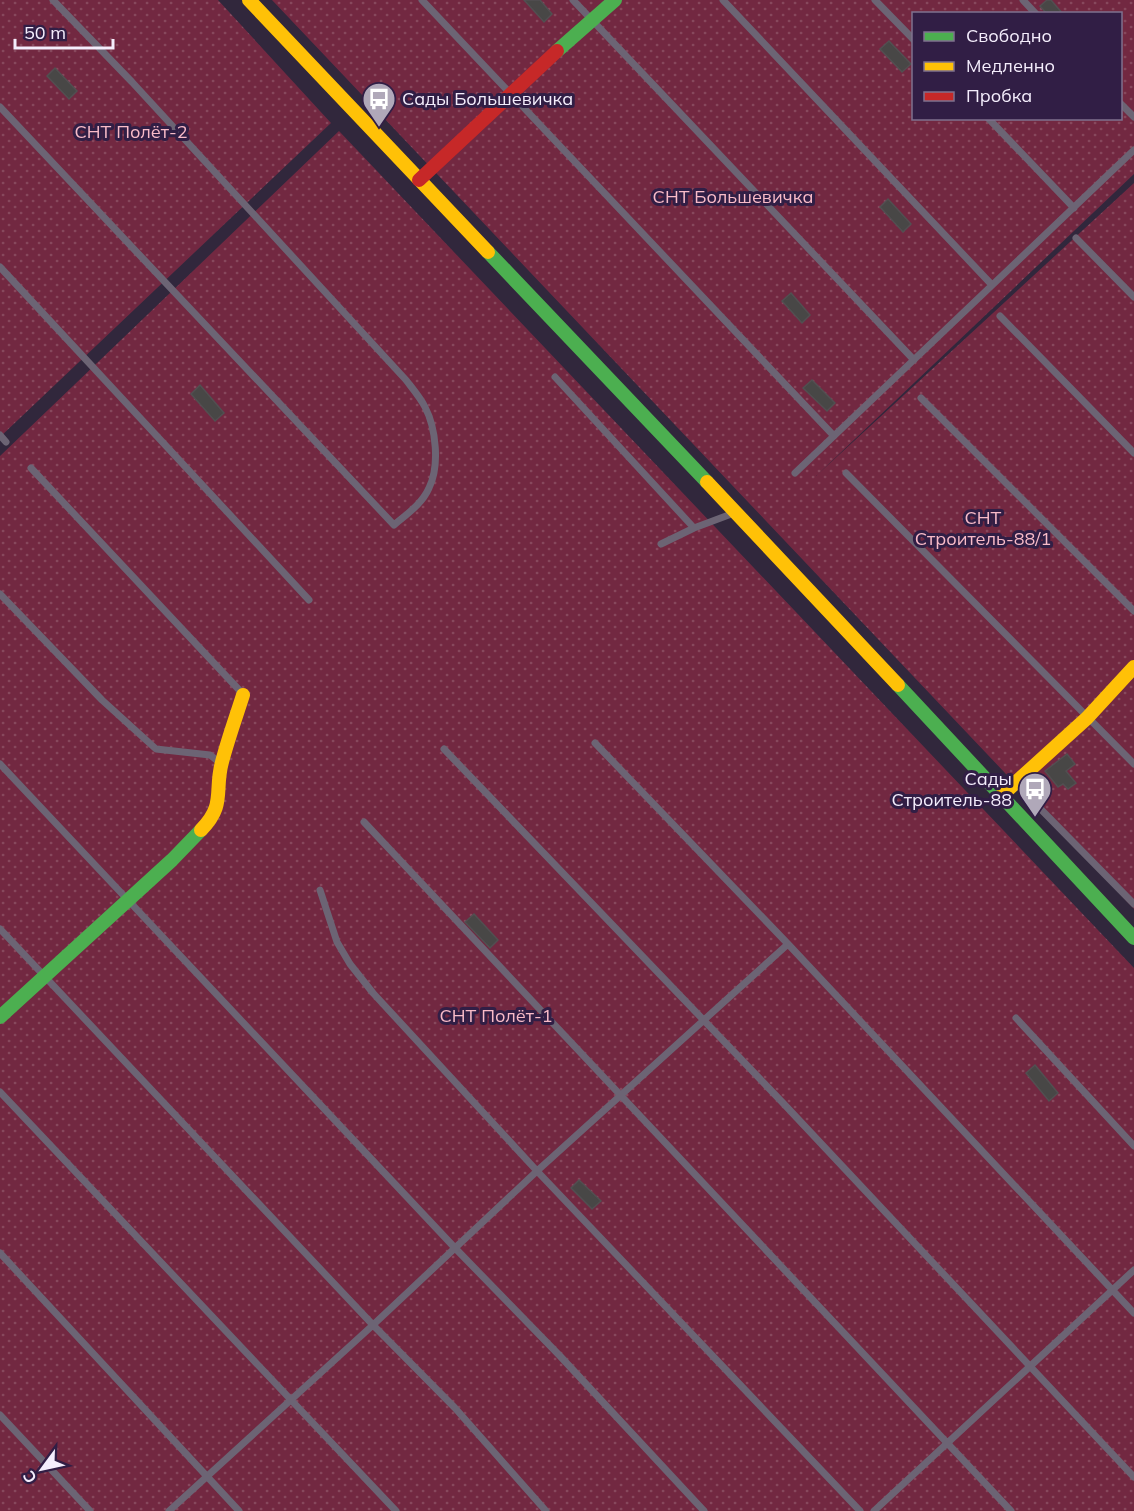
<svg xmlns="http://www.w3.org/2000/svg" width="1134" height="1511" viewBox="0 0 1134 1511" font-family="Mulish,sans-serif">
  <style>
    .garden { fill: url(#garden-dots); fill-rule: evenodd }
    .building { fill: #484746; stroke: #524f51; stroke-width: 1.5 }
    .lines { fill: none; stroke-linecap: round; stroke-linejoin: round }
    .lane { stroke: #6c6474; stroke-width: 7 }
    .fast { stroke: #4caf50; stroke-width: 14 }
    .slow { stroke: #ffc107; stroke-width: 14 }
    .jam { stroke: #c62828; stroke-width: 14 }
    .labels { text-anchor: middle; stroke-width: 6; stroke-linejoin: round; paint-order: stroke }
    .poi-label { font-size: 18px; fill: #f4edfc; stroke: #311e45; text-anchor: start }
    .park-label { font-size: 18px; fill: #f9bbc8; stroke: #311e45 }
  </style>
  <defs>
    <pattern id="garden-dots" width="8" height="8" patternUnits="userSpaceOnUse" patternTransform="scale(1.5)"><rect width="8" height="8" fill="#722841"/><path d="M2 2h.1M6 6h.1" fill="none" stroke="#87485d" stroke-width="1.8" stroke-linecap="round"/></pattern>
  </defs>
  <rect width="100%" height="100%" fill="#31273c"/>
  <path class="garden" d="M0,0h218l113,123 -331,314z
    M272,0h862v174l-318,302 318,-293v726zM914,14h206v104h-206z
    M339,131l795,837v543h-1134v-1055z"/>
  <path class="building" d="M524,0h16l12,14 -8,8z
    M1047,0h4l12,14h-16l-7,-8z
    M889,41l22,23 -9,8 -22,-23z
    M55,68l22,23 -8,8 -22,-23z
    M888,199l23,25 -8,8 -23,-25z
    M791,293l19,22 -8,8 -20,-22z
    M812,380l23,23 -8,8 -24,-23z
    M200,385l24,28 -9,8 -24,-27z
    M1067,754l8,10 -9,7 10,12 -8,6 -5,-5 -5,3 -13,-16z
    M474,914l24,26 -8,8 -25,-26z
    M1035,1065l23,28 -9,8 -23,-28z
    M579,1180l22,21 -9,8 -21,-21z"/>
  <g class="lines">
    <path class="lane" d="M422,0l412,436
      M573,0l341,360
      M723,0l269,285
      M875,0l39,40
      M1023,0l13,14
      M1120,103l14,14
      M0,107l394,418c13,-11 28,-21 35,-37 11,-22 7,-60 -4,-81 -5,-10 -13,-19 -19,-27l-274,-298 -79,-82
      M988,118l86,90
      M1076,238l58,59
      M0,267l309,333
      M1000,316l134,137
      M555,377l139,151
      M921,398l213,213
      M0,435l6,7
      M31,468l211,225
      M795,473l339,-323
      M846,473l288,291
      M661,544l33,-16 40,-15
      M0,594l102,106 54,49 54,6 9,7
      M595,743l193,201 346,369
      M444,749l339,354 351,374
      M0,764l455,484 105,108 144,155
      M1016,784l118,120
      M364,822l647,689
      M320,890l17,52 13,22 23,29 164,178 323,340
      M0,929l373,396 82,83 91,103
      M1016,1018l118,128
      M0,1092l396,419
      M0,1253l239,258
      M0,1415l90,96
      M169,1511l204,-186 164,-154 251,-227
      M874,1511l260,-241"/>
    <path class="fast" d="M557,51l58,-51
      M488,252l219,230
      M898,685l236,253
      M0,1017l172,-157 29,-30"/>
    <path class="slow" d="M249,0l239,252
      M707,482l191,203
      M1002,795l85,-77 47,-51
      M201,830c25,-25 13,-39 21,-68 6,-23 14,-45 21,-67"/>
    <path class="jam" d="M419,180l138,-129"/>
  </g>
  <defs>
    <g id="bus-pin" transform="scale(1.725)"><path d="M0 17L-7.5 6A9.5 9.5 0 1 1 7.5 6Z" fill="#b0a8b9" stroke="#311e45"/><path d="M-5-6H5V4H4V6H2V4H-2V6H-4V4H-5ZM-3.5-4V0h7V-4ZM-3.5 1.2v1.5H-2V1.2ZM2 1.2v1.5H3.5V1.2Z" fill="#fff"/></g>
  </defs>
  <g fill-rule="evenodd">
    <use href="#bus-pin" x="379" y="99"/>
    <use href="#bus-pin" x="1035" y="789"/>
  </g>
  <g class="labels">
    <g class="poi-label">
      <text x="402" y="105">Сады Большевичка</text>
      <text x="1012" y="785" text-anchor="end">Сады<tspan x="1012" dy="21">Строитель-88</tspan></text>
    </g>
    <g class="park-label">
      <text x="131" y="138">СНТ Полёт-2</text>
      <text x="733" y="203">СНТ Большевичка</text>
      <text x="983" y="524">СНТ<tspan x="983" dy="21">Строитель-88/1</tspan></text>
      <text x="496" y="1022">СНТ Полёт-1</text>
    </g>
  </g>
  <rect x="912" y="12" width="210" height="108" fill="#311e45" stroke="#7f718e" stroke-width="1.5"/>
  <rect x="924" y="32" width="30" height="9" fill="#4caf50" stroke="#7f718e" stroke-width="1.5"/>
  <text x="966" y="42" font-size="18" fill="#f4edfc">Свободно</text>
  <rect x="924" y="62" width="30" height="9" fill="#ffc107" stroke="#7f718e" stroke-width="1.5"/>
  <text x="966" y="72" font-size="18" fill="#f4edfc">Медленно</text>
  <rect x="924" y="92" width="30" height="9" fill="#c62828" stroke="#7f718e" stroke-width="1.5"/>
  <text x="966" y="102" font-size="18" fill="#f4edfc">Пробка</text>
  <g transform="translate(42 1469) rotate(237)" stroke="#311e45" stroke-width="4.5" paint-order="stroke">
  <path d="M0-4.5L10 22L0 15L-10 22Z" fill="#f4edfc"/>
  <text y="-9" font-size="16" font-weight="bold" text-anchor="middle" fill="#f4edfc">С</text>
  </g>
  <path d="M15 39v9h98v-9" fill="none" stroke="#f4edfc" stroke-width="3"/>
  <text x="24" y="39" font-size="18" fill="#f4edfc" stroke="#311e45" stroke-width="4.5" paint-order="stroke">50 m</text>
</svg>
